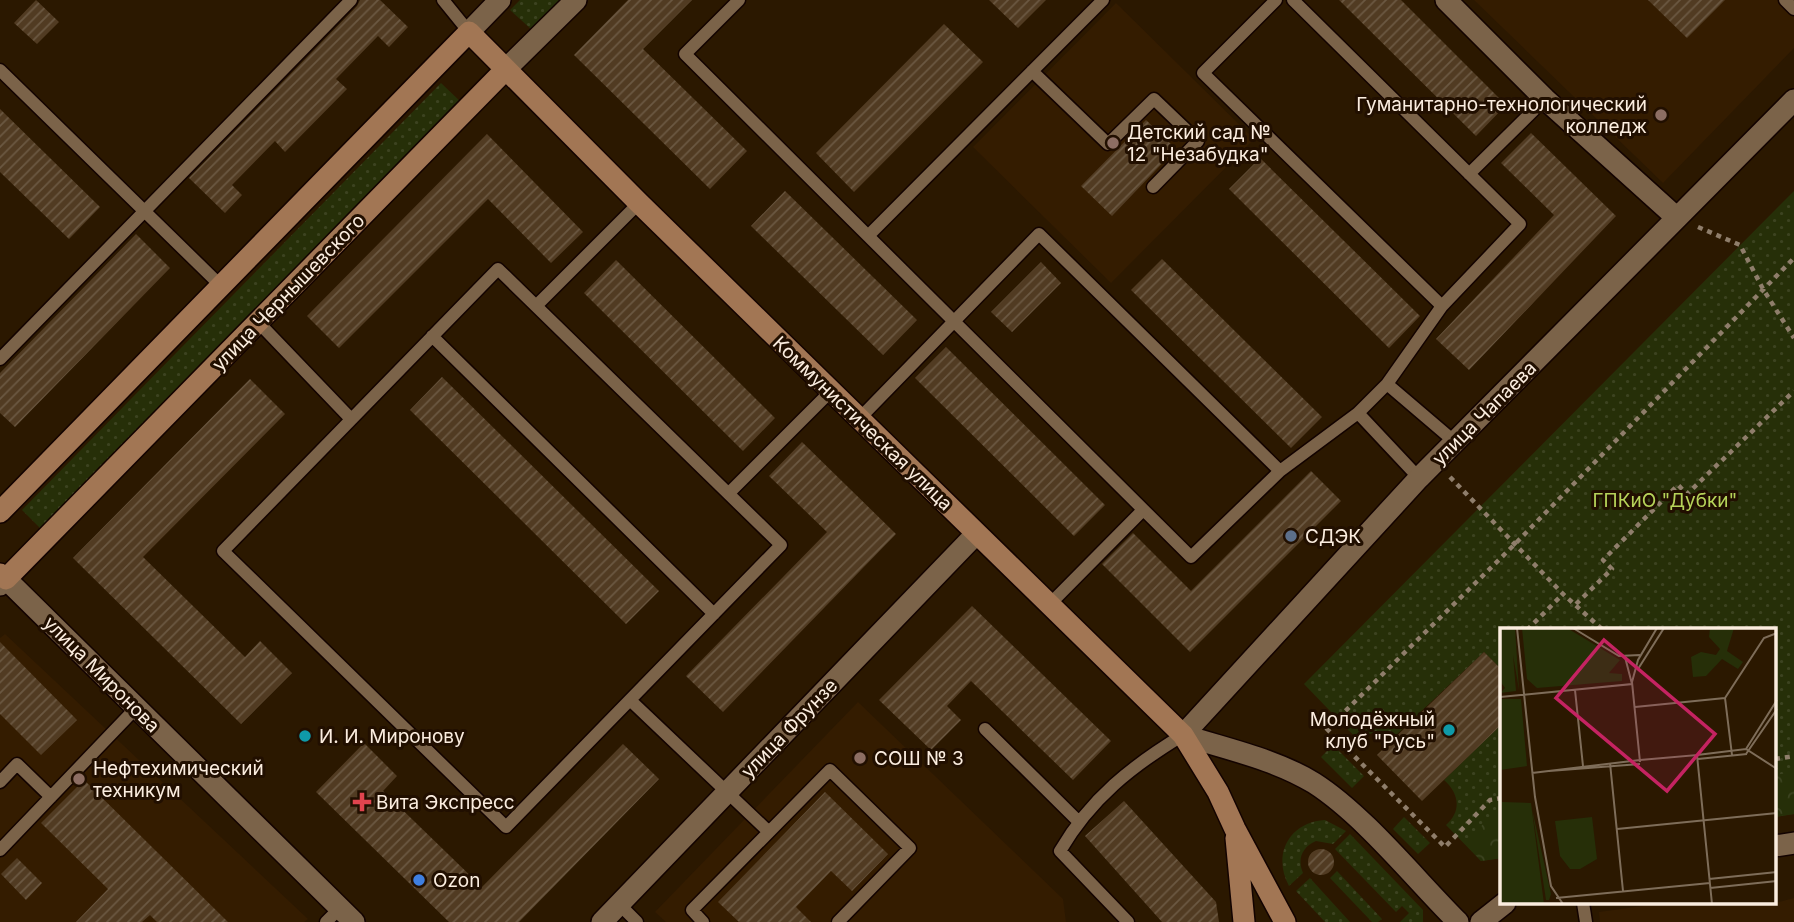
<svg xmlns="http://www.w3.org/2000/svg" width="1794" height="922" viewBox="0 0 1794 922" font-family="Inter,sans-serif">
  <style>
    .built { fill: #341c00 }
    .grass { fill: url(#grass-dots) }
    .forest { fill: url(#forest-crowns) }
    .building { fill: url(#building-hatch) }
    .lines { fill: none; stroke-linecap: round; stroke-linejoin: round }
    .lane-casing { stroke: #130300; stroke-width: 15 }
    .street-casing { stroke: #130300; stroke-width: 24 }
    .secondary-casing { stroke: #130300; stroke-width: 24 }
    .path { stroke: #8f7e6b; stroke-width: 4.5; stroke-dasharray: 5 5; stroke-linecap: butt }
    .lane { stroke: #7b6349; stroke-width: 12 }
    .street { stroke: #7b6349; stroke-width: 21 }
    .secondary { stroke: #a27654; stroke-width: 21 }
    .education-dot { fill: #8d6e63; stroke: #210f00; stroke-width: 2.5 }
    .service-dot { fill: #5c6f8a; stroke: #210f00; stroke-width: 2.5 }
    .culture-dot { fill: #0f9aa8; stroke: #210f00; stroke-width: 2.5 }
    .health-dot { fill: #e0444e; stroke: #210f00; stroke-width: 2.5 }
    .shop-dot { fill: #3f7fe0; stroke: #210f00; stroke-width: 2.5 }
    .labels { text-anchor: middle; stroke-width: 6; stroke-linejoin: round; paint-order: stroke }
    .poi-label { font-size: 19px; fill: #fbeddf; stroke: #210f00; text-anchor: start }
    .street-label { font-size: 19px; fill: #fbeddf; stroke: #210f00 }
    .park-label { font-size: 19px; fill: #b6d359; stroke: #210f00 }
    .inset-road { fill: none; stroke: #7e6d59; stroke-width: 2 }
    .view { fill: #c52362; fill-opacity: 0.15; stroke: #c52362; stroke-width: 3.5 }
    .inset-edge { fill: none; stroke: #fbeddf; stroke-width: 3.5 }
  </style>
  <defs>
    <pattern id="grass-dots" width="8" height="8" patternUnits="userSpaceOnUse" patternTransform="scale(1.75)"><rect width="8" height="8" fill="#262f08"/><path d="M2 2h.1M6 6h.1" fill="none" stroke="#3c4320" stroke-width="1.8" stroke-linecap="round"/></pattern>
    <pattern id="forest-crowns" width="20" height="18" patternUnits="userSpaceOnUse" patternTransform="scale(1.75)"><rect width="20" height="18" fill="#262f08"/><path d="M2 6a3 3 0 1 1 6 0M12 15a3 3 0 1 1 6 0" fill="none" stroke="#3c4320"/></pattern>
    <pattern id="building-hatch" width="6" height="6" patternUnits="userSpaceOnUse" patternTransform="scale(1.75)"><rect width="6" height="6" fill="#513b22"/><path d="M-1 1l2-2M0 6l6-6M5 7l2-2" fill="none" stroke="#6b5842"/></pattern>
  </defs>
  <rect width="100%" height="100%" fill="#2b1800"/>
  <path class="built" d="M1474,0h320v48l-131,135z
    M1116,3l138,136 -143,144 -138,-136z
    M5,634l303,285 -4,3h-304v-284z
    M858,702l205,197 3,23h-400l-11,-10z
    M1794,898v24h-194l-1,-10 65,-9h111z"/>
  <path class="grass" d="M520,0h41l-29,30 -22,-20z
    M441,83l22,21 -420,427 -21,-21z
    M1794,191v623l-19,3v-187h-273v40l-18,-18 -88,83c-14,-7 -26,-4 -36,7l-56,-58z
    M1502,724v134l-21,3 -35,-36c16,-14 13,-32 -2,-45z
    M1333,745l31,31 -12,12 -31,-31z
    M1404,817l26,26 -12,11 -25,-25z
    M1325,820l21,11 -13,13 -17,-3c-14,6 -19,18 -13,32l-14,13c-17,-31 0,-64 36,-66z
    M1350,834l73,76v12h-23l9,-9 -7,-7 -6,6 -61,-63z
    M1337,871l45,48 -4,3h-6l-42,-44z
    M1310,878l40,44h-25l-29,-31z"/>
  <path class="forest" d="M1794,772v42l-19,3v-42z
    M1502,817v41l-21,3 -13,-14 18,-28z"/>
  <path class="building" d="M36,0l23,22 -22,22 -23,-21z
    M360,0h20l28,27 -19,20 -11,-11 -42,43 11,10 -62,63 -10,-11 -43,44 10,10 -17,18 -36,-35 168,-172z
    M628,0h64l-49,49 104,102 -37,38 -136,-134z
    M989,0h57l-28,28z
    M1339,0h62l105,105 -30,31z
    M1648,0h77l-38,38z
    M944,24l39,38 -129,130 -38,-39z
    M0,109l100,98 -31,32 -69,-67z
    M1146,120l30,29 -64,67 -31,-30z
    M1531,133l85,83 -147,154 -33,-31 118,-124 -53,-52z
    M487,134l96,98 -32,31 -63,-64 -149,149 -32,-32z
    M1260,158l160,158 -31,32 -160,-159z
    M785,191l132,129 -34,35 -132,-129z
    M136,234l34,34 -155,159 -15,-14v-40z
    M1162,259l160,158 -31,31 -160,-158z
    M616,260l159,158 -32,33 -159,-158z
    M1041,262l20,21 -49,49 -21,-20z
    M946,347l159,158 -31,31 -159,-158z
    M442,377l217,214 -33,33 -216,-214z
    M250,379l35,35 -142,143 102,100 15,-16 32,32 -51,51 -168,-166z
    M802,442l94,92 -173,178 -37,-36 141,-144 -58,-56z
    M1311,471l30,30 -151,151 -88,-88 31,-31 58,58z
    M972,606l139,135 -38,39 -102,-99 -24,25 14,14 -30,30 -52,-50z
    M0,642l77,78 -36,35 -41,-41z
    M1484,652l18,18v54l-80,77 -45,-46z
    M364,743l33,33 -14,15 99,96 141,-143 36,35 -140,143h-70l-133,-130z
    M84,780l144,142h-71l-7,-7 -8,7h-66l32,-33 -67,-66z
    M825,792l63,62 -36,37 -21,-20 -35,36 15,15h-72l-21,-20z
    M1124,801l92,101 3,20h-57l-77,-86z
    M1308 862a13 13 0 1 1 26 0a13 13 0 1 1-26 0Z
    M17,858l25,25 -16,17 -25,-26z"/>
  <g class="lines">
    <g class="lane-casing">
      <path id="lane" d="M443,0l26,32
        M739,0l-54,54 506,503 89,-86 78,-58 29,-29 55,-78 78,-82 -227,-224
        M1276,0l-73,73 239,233
        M1785,0l9,9
        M0,70l219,214
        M1032,71l76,73 46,-45 44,42 -45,46
        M1469,174l76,-75
        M868,236l235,-236
        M498,269l283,276 -275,282 -283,-276z
        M537,305l102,-102
        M258,322l93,97
        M432,336l282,278
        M0,359l351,-359
        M1387,384l68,58
        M1358,413l61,65
        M859,419l180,-185 241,237
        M729,493l101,-101
        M1049,605l94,-95
        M630,700l139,132 61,-62 80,78 -72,74
        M985,729l93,92
        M0,782l17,-18 34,33
        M0,850l136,-142
        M1583,903l3,19
        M619,904l18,18
        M326,922l14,-14
        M703,922l-11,-12 77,-78
        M1128,922l-68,-71c31,-53 72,-85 123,-116"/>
    </g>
    <g class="street-casing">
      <path id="street" d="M1446,0l99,99 132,119
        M469,32l31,-32
        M506,69l70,-69
        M0,585l6,-6 348,343
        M1775,846l19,-3
        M602,922l374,-388
        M1458,922c-43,-43 -94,-107 -144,-139 -39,-24 -88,-34 -131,-48l236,-257 375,-378
        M1481,922l24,-19"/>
    </g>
    <g class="secondary-casing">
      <path id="secondary" d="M0,512l469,-480 170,171 544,532 35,57 17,37 50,93
        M0,574l6,5 500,-510
        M1236,838l8,84"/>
    </g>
    <path class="path" d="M1698,227l42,18 23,44 31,49
      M1450,477l113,117 40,36
      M1576,604l36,-35 -9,-9 75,-75 9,9 107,-103
      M1527,630l36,-36
      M1775,759l19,-3
      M1502,798l-12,2 -45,47 -118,-118 189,-186 278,-285"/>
    <use href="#lane" class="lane"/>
    <use href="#street" class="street"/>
    <use href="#secondary" class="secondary"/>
  </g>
  <g class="education-dot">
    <circle cx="1661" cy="115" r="7"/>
    <circle cx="1113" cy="143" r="7"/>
    <circle cx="860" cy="758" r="7"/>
    <circle cx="79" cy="779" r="7"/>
  </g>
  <circle class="service-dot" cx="1291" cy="536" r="7"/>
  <g class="culture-dot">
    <circle cx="1449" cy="730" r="7"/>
    <circle cx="305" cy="736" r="7"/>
  </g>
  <path class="health-dot" d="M358.5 791.5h7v7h7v7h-7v7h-7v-7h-7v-7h7z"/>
  <circle class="shop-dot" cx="419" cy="880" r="7"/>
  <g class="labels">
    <g class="poi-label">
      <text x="1647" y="111" text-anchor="end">Гуманитарно-технологический<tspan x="1647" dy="22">колледж</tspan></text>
      <text x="1127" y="139">Детский сад №<tspan x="1127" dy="22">12 "Незабудка"</tspan></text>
      <text x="1305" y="543">СДЭК</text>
      <text x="1435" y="726" text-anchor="end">Молодёжный<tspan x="1435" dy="22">клуб "Русь"</tspan></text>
      <text x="319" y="743">И. И. Миронову</text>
      <text x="874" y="765">СОШ № 3</text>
      <text x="93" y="775">Нефтехимический<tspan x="93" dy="22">техникум</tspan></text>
      <text x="376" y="809">Вита Экспресс</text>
      <text x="433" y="887">Ozon</text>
    </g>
    <g class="street-label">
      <text transform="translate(288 292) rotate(-46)" y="7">улица Чернышевского</text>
      <text transform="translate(1484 413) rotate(-45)" y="7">улица Чапаева</text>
      <text transform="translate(863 423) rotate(44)" y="7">Коммунистическая улица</text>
      <text transform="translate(102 674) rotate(45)" y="7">улица Миронова</text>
      <text transform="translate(789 728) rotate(-46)" y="7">улица Фрунзе</text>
    </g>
    <g class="park-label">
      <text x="1665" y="507">ГПКиО "Дубки"</text>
    </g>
  </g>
  <g transform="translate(1500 628)">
    <rect width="276" height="276" fill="#2b1800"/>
    <path d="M22,0h45l53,32 -11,13 13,1v7l-85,7 -10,-9zM210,0h24l-7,23 16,11 -5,7 -16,-10 -16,17 -13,1 -2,-20 10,-5 15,3 4,-6 -11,-12z" fill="#262f08"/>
    <path d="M0,0h15l4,62 -6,-35 3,36 -16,2 5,-5 -5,-7zM32,181l19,85 -2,6h-3z" fill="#262f08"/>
    <path d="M0,71h21l6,67 -27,4zM0,164l2,10 29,1 13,101h-44zM92,189l5,42 -17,10h-10l-10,-13 -5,-35z" fill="#262f08"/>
    <path class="inset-road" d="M17,0l18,169 16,89 12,18M73,0l46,28 21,-1M138,41l26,-41M75,62l8,76M0,69l132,-13 -7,-27M225,70l39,-60 13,-5M225,70l7,57M135,79l90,-9M246,121l31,-49M246,126l31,-45M197,127l49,-6 31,20M198,131l49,-5M140,132l57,-5 15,149M140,134l-8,-80 6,-22 19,-32M110,135l13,128M49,143l91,-7M32,145l108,-13M117,201l160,-16M209,251l68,-7M210,260l67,-7M56,270l154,-15"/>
    <path class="view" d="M104,12l111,94 -48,57 -111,-93z"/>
    <rect width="276" height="276" class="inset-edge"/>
  </g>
</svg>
